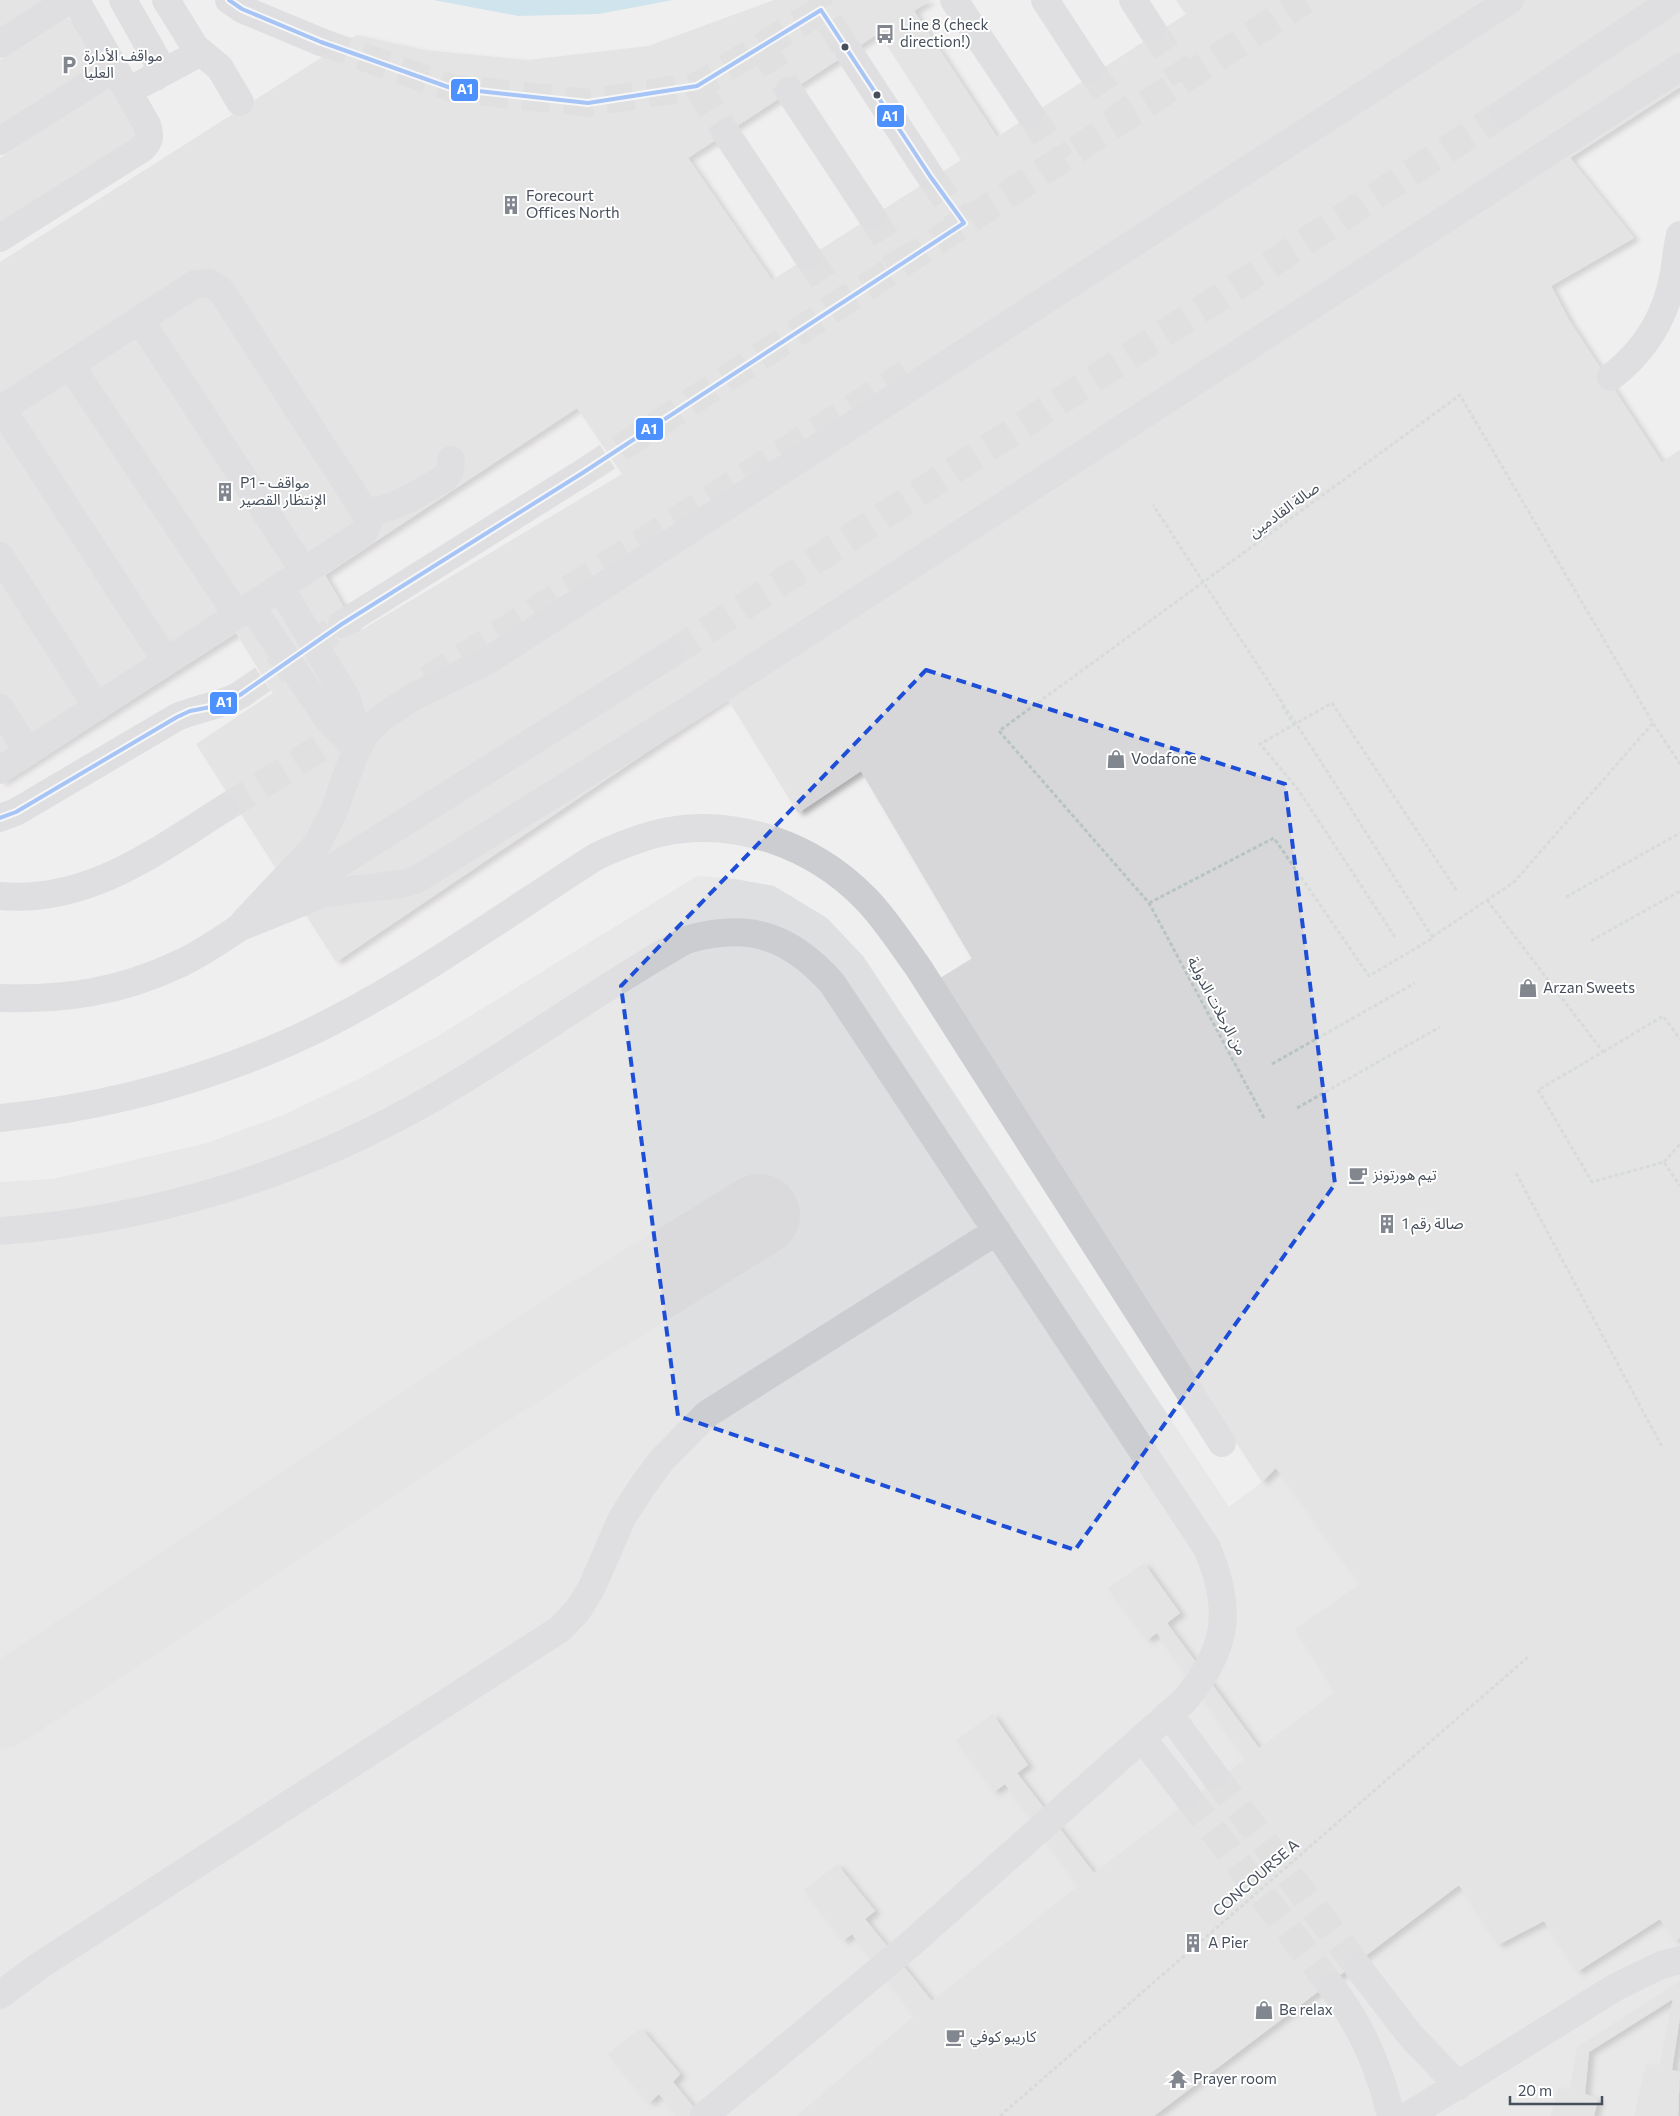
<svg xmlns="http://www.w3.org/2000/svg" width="1680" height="2116" viewBox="0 0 1680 2116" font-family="Commissioner,'Noto Sans Arabic',sans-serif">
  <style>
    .airport { fill: #dddfe1 }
    .water { fill: #a9d8ec }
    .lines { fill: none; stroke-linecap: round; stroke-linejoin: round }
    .taxiway { stroke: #dadadc; stroke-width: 82 }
    .building { fill: #d7d7d9; fill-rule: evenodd; filter: url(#shadow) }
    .minor-tunnel { stroke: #cecfd1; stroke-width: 28; stroke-dasharray: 28 14; stroke-linecap: butt }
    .path { stroke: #b8c4c1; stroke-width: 3; stroke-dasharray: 4 2.5; stroke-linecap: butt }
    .minor { stroke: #cbcdd0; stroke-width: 28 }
    .bus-1-casing { stroke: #fff; stroke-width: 8 }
    .bus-1 { stroke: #4c91ff; stroke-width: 4 }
    .marked { fill: none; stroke: #1d4ed8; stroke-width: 4; stroke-dasharray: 10 6; stroke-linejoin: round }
    .bus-dot { fill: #464f5b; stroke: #fff; stroke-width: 2 }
    .labels { text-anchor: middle; stroke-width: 4; stroke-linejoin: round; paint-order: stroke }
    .poi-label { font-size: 15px; fill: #464f5b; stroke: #fff; text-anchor: start }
    .street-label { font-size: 15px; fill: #464f5b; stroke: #fff }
    .line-badge { stroke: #fff; stroke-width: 2 }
    .badge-label { font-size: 14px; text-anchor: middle; font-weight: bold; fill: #fff }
  </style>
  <defs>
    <filter id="shadow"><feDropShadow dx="5.5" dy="3" stdDeviation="2.5" flood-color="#0004"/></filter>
  </defs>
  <rect width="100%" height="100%" fill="#f0efef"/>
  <path class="airport" d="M1569,320l93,141 18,-11v1666h-1680v-934l53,-3 154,-36 76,-28 76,-36 79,-43 259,-160 38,3 39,7 53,32 36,38 366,551 33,-25 -325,-502 35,-22 -111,-187z"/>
  <path class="water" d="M433,0h240l-74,14 -81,2z"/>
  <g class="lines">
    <path class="taxiway" d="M0,1708l408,-271 173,-112 178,-110"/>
  </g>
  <path class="building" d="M0,0h48l-48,32z
    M774,0h157l-17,11 83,126 189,-123 -10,-14h504v87l-110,71 64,80 -83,48 18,34 93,142 18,-12v1488l-5,3 -15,-22 -83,53 -33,-51 -46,24 -39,-60 -305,231h-358l118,-100 -62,-82 -9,7 -39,-51 33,-26 38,47 -10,8 67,82 146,-115 -73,-102 -11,8 -38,-52 37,-26 35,51 -11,8 77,100 151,-114 -88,-126 -10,7 -39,-52 36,-25 36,50 -13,10 92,125 76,-56 -40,-63 65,-45 -84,-116 -14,14 -325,-502 35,-21 -111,-188 -63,42 -71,-115 -391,264 -140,-218 77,-51 -37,-60 -236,151v-522l357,-227 67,15 104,10 120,-14zM879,33l82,127 -189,120 -84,-122zM577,408l45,66 -264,158 -33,-57z
    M67,16l31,49 -98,64v-69z
    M111,85l32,49 -143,93v-69z
    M1680,1981v36l-8,53 8,2 -2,44h-44l12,-52 13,3 14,-68 -84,53 -4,42 13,5 -4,17h-43l7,-28 12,3 7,-44z
    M641,2028l39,46 -7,8 28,34h-24l-18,-22 -10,9 -41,-49z"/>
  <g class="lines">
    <path class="minor-tunnel" d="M1151,28l34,51
      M321,42l130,46 137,15 109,-17 124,-76 28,42
      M762,46l27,45
      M1090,69l34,49
      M697,86l29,47
      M1030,114l31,46
      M930,176l34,47
      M871,215l30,48
      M808,257l32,47
      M584,472l721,-472
      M671,654l832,-541
      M427,680l480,-307
      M240,695l102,-71
      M225,808l136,-86
      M1214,1775l144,192
      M1187,1796l144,190"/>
    <path class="path" d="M1282,706l12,19
      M1566,897l114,-64
      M1487,900l116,152 -65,38 54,92 72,-20 16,24
      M1149,903l125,-65 95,138 64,-38 -110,-173 -170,-260
      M1395,937l-98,-149 -37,-44 72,-41 125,188
      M1432,937l82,-55 139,-159
      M1591,941l89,-50
      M1603,1052l60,-36 17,23
      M1272,1064l143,-81
      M1297,1108l143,-81
      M1264,1118l-115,-215 -150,-172 461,-336 193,328 27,41
      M1664,1162l16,-18
      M1516,1173l146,274
      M1000,2116l528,-459"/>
    <path class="minor" d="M123,0l35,62 -2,15
      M229,0l13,9 79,33
      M954,0l76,114
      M1045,0l45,69
      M1133,0l18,28
      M0,44l64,-41 5,-1 10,4 68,119c4,10 2,18 -7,25l-140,88
      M195,47l25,21 20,34
      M849,52l81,124
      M128,91l64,-34 4,-4 -1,-6 -29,-47
      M789,91l82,124
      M1503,113l170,-113
      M726,133l82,124
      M0,141l115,-73
      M140,320l164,251
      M70,365l167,250
      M1611,377c35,-27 55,-60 63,-104 2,-13 3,-26 6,-38
      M2,409l164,252
      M0,410l195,-126 15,-1 12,9 143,220 3,11 -4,9 -364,238
      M365,512c29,-1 55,-20 80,-34l5,-7 1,-11
      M0,556l97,151
      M280,587l67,112 13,44
      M251,606l76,112 13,14 20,11
      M342,624l242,-152
      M0,708l28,44
      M0,818l16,-6 161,-95c21,-9 43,-11 63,-22
      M294,892l377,-238
      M0,896c88,8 155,-44 225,-88
      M244,922l73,-78 17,-33 19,-53 12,-24 16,-16 32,-21 74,-36 1023,-661
      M238,928l87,-35 76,-9 15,-4 280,-175 984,-638
      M0,998c64,2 120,-6 179,-34 26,-12 50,-30 75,-46
      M0,1118c99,-10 196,-35 287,-75 107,-47 211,-124 310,-187 22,-10 43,-19 67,-24 73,-15 150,14 201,66 20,20 36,46 53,69l304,476
      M0,1231c152,-11 299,-56 431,-132 87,-50 167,-110 255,-159 62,-18 103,-5 146,43l375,565c26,61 21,101 -22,152l-278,247 -203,169
      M1169,1714l45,61
      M1143,1739l44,57
      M1358,1967l52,68 49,51
      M1331,1986c30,39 49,83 60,130
      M0,1995l39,-29 521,-337 18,-19 14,-23 30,-69 20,-31 19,-26 46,-47 290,-183
      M1408,2116l208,-129 45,-22 19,-5"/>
    <g class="bus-1-casing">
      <path id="bus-1" d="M0,818l16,-6 161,-95 13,-6 26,-5 24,-11 102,-71 242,-152 380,-249 -34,-47 -109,-166 -124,76 -109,17 -137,-15 -130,-46 -79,-33 -13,-9"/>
    </g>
    <use href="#bus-1" class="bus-1"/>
  </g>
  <path d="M0 0H1680V2116H0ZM926,670l359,114 50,400 -260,366 -397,-134 -57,-430z" fill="#f0efef" fill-opacity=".55" fill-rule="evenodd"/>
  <path class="marked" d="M926,670l359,114 50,400 -260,366 -397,-134 -57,-430z"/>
  <defs>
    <g id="bus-bare" transform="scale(1.5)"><path d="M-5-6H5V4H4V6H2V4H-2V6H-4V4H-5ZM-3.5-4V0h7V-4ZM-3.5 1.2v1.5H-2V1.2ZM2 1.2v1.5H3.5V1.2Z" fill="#82878f" stroke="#fff" stroke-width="2.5" paint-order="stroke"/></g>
    <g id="parking-bare" transform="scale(1.5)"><path d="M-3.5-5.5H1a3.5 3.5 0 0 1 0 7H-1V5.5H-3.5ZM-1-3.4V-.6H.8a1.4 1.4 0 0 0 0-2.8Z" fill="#82878f" stroke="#fff" stroke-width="2.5" paint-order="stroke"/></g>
    <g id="building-bare" transform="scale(1.5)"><path d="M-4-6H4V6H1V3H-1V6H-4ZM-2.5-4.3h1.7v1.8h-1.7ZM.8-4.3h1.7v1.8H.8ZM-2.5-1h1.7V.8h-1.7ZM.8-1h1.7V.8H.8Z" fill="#82878f" stroke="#fff" stroke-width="2.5" paint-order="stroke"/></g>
    <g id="shop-bare" transform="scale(1.5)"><path d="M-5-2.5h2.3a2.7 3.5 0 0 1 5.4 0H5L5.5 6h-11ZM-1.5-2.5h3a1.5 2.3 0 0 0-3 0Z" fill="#82878f" stroke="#fff" stroke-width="2.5" paint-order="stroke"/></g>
    <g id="cafe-bare" transform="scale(1.5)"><path d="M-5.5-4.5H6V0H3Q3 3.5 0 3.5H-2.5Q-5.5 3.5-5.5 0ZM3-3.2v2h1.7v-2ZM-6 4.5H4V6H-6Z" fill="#82878f" stroke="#fff" stroke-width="2.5" paint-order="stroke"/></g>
    <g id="temple-bare" transform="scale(1.5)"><path d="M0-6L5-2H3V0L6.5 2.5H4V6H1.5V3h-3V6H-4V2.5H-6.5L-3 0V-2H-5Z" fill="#82878f" stroke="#fff" stroke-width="2.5" paint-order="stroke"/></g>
  </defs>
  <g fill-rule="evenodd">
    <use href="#bus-bare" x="885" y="34"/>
    <use href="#parking-bare" x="69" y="65"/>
    <use href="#building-bare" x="511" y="205"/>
    <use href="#building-bare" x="225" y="492"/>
    <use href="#shop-bare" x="1116" y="759"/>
    <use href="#shop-bare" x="1528" y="988"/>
    <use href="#cafe-bare" x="1358" y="1175"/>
    <use href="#building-bare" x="1387" y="1224"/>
    <use href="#building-bare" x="1193" y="1943"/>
    <use href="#shop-bare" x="1264" y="2010"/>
    <use href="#cafe-bare" x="955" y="2037"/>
    <use href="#temple-bare" x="1178" y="2079"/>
  </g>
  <g class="bus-dot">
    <circle cx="845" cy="47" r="4.5"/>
    <circle cx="877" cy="95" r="4.5"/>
  </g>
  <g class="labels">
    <g class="poi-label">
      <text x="900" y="30">Line 8 (check<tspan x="900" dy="17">direction!)</tspan></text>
      <text x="84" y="61">مواقف الأدارة<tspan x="84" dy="17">العليا</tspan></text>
      <text x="526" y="201">Forecourt<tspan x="526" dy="17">Offices North</tspan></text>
      <text x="240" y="488">P1 - مواقف<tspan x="240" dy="17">الإنتظار القصير</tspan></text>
      <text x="1131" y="764">Vodafone</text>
      <text x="1543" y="993">Arzan Sweets</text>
      <text x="1373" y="1180">تيم هورتونز</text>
      <text x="1402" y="1229">صالة رقم 1</text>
      <text x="1208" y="1948">A Pier</text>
      <text x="1279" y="2015">Be relax</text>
      <text x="970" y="2042">كاريبو كوفي</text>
      <text x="1193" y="2084">Prayer room</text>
    </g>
    <g class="street-label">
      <text transform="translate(1284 510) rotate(-36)" y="5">صالة القادمين</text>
      <text transform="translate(1217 1006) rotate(62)" y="5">من الرحلات الدولية</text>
      <text transform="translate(1256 1878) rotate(-41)" y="5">CONCOURSE A</text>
    </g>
  </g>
  <g class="line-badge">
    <rect x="450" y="78" width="29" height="24" rx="5" fill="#4c91ff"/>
    <rect x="876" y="104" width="29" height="24" rx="5" fill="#4c91ff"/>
    <rect x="635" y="417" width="29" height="24" rx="5" fill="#4c91ff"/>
    <rect x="209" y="691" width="29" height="24" rx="5" fill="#4c91ff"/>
  </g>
  <g class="badge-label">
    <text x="465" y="94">A1</text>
    <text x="890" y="121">A1</text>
    <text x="649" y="434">A1</text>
    <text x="224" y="707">A1</text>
  </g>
  <path d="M1510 2096v8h92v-8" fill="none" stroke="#464f5b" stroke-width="2.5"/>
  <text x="1518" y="2096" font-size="15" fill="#464f5b" stroke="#ffffff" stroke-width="4" paint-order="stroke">20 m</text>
</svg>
